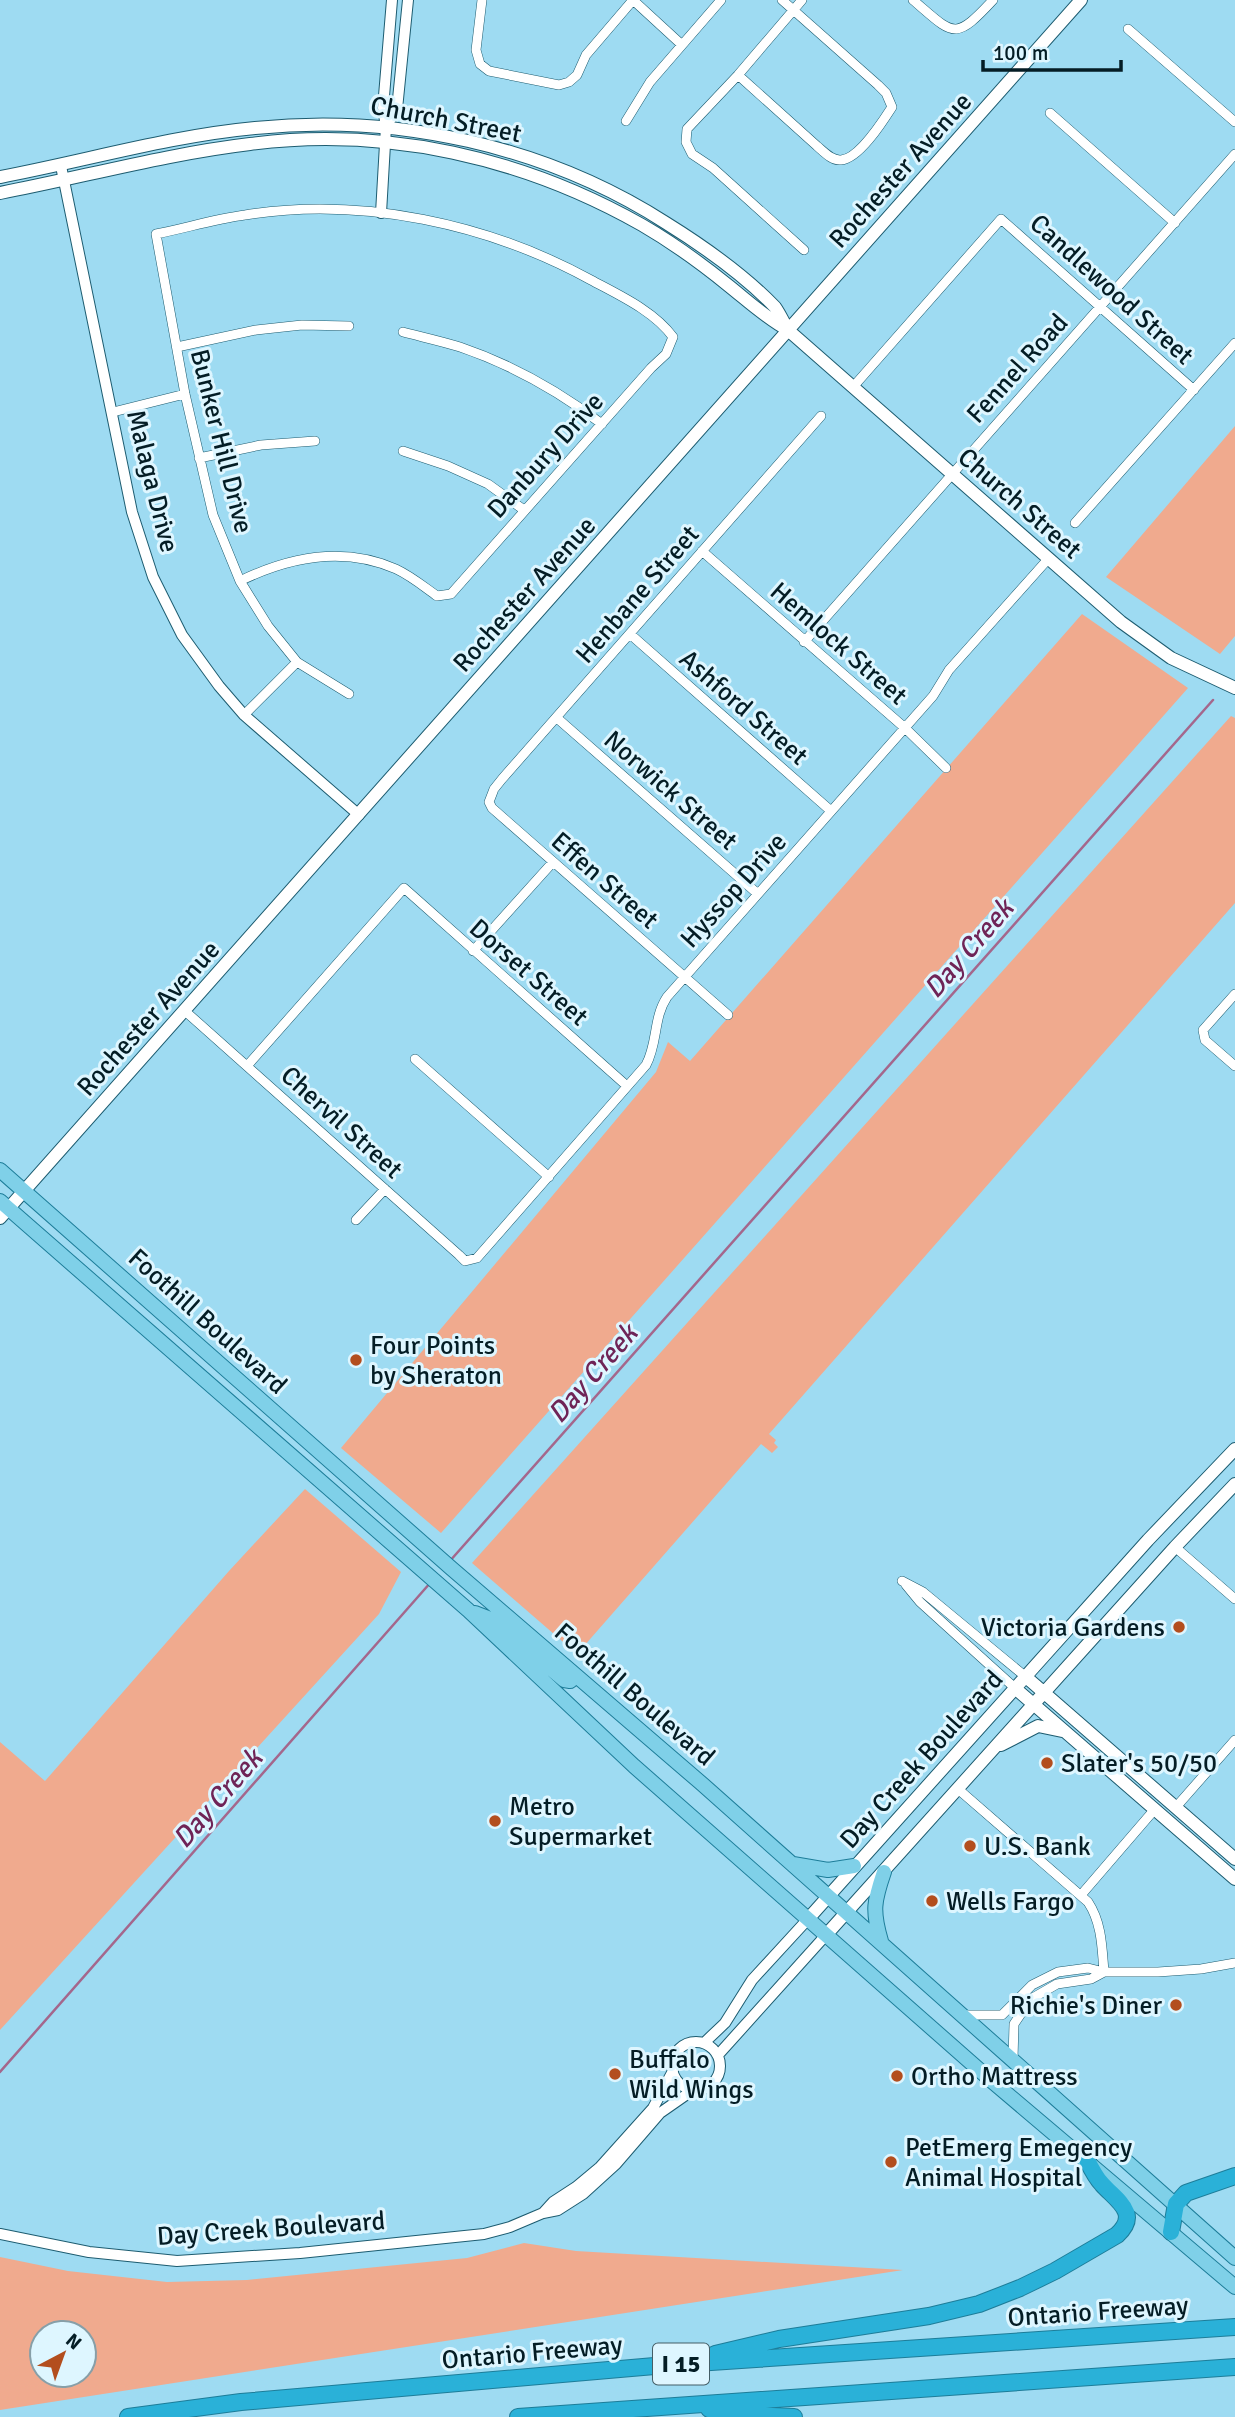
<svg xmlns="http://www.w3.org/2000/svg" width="1235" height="2417" viewBox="0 0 1235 2417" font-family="Signika,sans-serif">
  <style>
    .green { fill: #f0aa8e; fill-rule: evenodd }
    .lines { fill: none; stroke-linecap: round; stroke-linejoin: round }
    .stream { stroke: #a4678c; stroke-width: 2.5 }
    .minor-casing { stroke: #1d5c70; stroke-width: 10 }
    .tertiary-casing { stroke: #1d5c70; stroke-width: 12 }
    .secondary-casing { stroke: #1d5c70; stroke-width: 14 }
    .primary-casing { stroke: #1d7d99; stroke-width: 16 }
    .motorway-casing { stroke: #1d7d99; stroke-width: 18 }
    .minor { stroke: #fff; stroke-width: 9 }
    .tertiary { stroke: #fff; stroke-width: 10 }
    .secondary { stroke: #fff; stroke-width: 12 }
    .primary { stroke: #7fd0e8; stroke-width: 14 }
    .motorway { stroke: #2ab1d8; stroke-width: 16 }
    .poi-dot { fill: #b34e1e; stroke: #def6ff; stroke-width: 2.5 }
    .labels { text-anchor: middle; stroke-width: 6; stroke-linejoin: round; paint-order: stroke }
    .shield { fill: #def6ff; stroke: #455e66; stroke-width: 2 }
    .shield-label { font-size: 24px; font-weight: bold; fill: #041d25 }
    .street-label { font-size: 26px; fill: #041d25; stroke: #def6ff }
    .poi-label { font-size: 26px; fill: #041d25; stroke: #def6ff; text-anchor: start }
    .water-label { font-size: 28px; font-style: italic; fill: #6f2457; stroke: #def6ff }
  </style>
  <rect width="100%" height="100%" fill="#9edbf2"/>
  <path class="green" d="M1235,426v210l-15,18 -114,-77z
    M1082,614l106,74 -747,845 -100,-85 315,-376 12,-30 22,19z
    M1231,716l4,2v185l-466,531 7,6 -2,3 4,4 -6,6 -11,-9 -184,210 -105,-91z
    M305,1489l96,83 -22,42 -379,416v-288l45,39 184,-210z
    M524,2243l52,8 327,19 -903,140v-153l68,14 99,11 80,-2 220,-22zM42,2333h42v42h-42z"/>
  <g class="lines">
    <path class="stream" d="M449,1562l764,-862
      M0,2072l431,-490"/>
    <g class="minor-casing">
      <path id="minor" d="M482,0l-6,50 4,14 9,7 70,14 10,-3 8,-7 9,-20 47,-55
        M633,0l49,45
        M802,0l-64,75 -51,54 -1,13 6,12 21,14 91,82
        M913,0c41,35 41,42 80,0
        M1128,29l107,93
        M738,75l79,71c7,6 15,15 24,14 18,-1 42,-39 51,-53l-6,-14 -8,-8 -96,-85
        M1050,113l125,110
        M626,121l24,-39 71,-82
        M403,332c19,5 38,9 57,15 50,17 100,45 142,77
        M177,347l79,-17 46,-5 47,1
        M853,387l148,-168 193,171
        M113,412l72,-18
        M403,451l45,15 40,18 36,26
        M199,458l62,-13 54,-4
        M1075,523l160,-180
        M702,551l203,177 41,40
        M240,581c49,-24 104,-35 156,-12 15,7 27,17 41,27l14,-2 200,-226 15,-14 7,-17c-19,-26 -54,-42 -82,-57 -102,-56 -230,-84 -346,-65 -30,4 -59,13 -89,19l29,160 28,121 27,66 28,45 29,36 52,32
        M630,634l201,177
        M804,642l431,-488
        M244,715l53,-53
        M557,718l201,176
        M473,951l80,-89
        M1235,994l-32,36 2,10 30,26
        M185,1011l274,244 6,6 12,-3 169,-193c12,-22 7,-47 21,-68l266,-301 16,-26 100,-112
        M728,1015l-236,-207 -3,-6 5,-13 8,-10 319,-363
        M415,1059l134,118
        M247,1066l157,-178 223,198
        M356,1220l29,-31
        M1175,1547l60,52
        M902,1581l21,11 103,85
        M906,1585l14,17 96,87
        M958,1789l130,113c14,21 14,46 16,70
        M1176,1807l59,-67
        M1081,1895l74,-86
        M964,2015h38l30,-30 26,-13 30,-4 16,4h54l43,-3 34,-6
        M1013,2059l1,-35 17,-25 26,-15 34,-5 13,-7"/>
    </g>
    <g class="tertiary-casing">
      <path id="tertiary" d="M386,127l11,-18 11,-109
        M61,166l71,346 21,65 29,58 37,51 25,29 115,100
        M381,213l5,-86 -3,-19 9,-108
        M672 2066a24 24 0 1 1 48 0a24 24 0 1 1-48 0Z
        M704,2043l21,-20 27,-43 56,-61
        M718,2055l108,-120
        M543,2213l10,-11 23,-15 24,-20 53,-59 20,-37
        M0,2234l89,18 88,9 123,-8 184,-19 26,-7 33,-14 15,-3 25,-16 33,-30 44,-51 33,-23"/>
    </g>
    <g class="secondary-casing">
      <path id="secondary" d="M0,177c85,-16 169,-41 255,-49 141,-15 291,18 411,95 37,23 79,53 109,84 5,7 9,16 13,23
        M0,193c83,-16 166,-39 250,-49 136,-18 274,14 392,81 31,18 60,39 87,61 20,16 37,32 59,44l333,292 50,36 64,30
        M0,1218l1081,-1218
        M1026,1677l209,182
        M1016,1689l219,190
        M1001,1745l37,-19 24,5
        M808,1919l340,-379 87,-91
        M826,1935l349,-388 60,-63"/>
    </g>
    <g class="primary-casing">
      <path id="primary" d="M0,1170l451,398 250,215 534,475
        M0,1201l468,409 166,156 359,316 242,205
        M475,1613l18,7 71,60 6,1 6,-5
        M793,1864l35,6 26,-4
        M881,1941c-9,-30 -7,-40 3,-69"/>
    </g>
    <g class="motorway-casing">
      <path id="motorway" d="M1171,2232l5,-28 10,-11 49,-17
        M715,2354l64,-15 150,-23 50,-12 41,-16 35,-17 62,-36c24,-22 -1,-35 -15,-51 -6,-6 -11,-16 -15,-24
        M709,2409l17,5 68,3
        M128,2417l113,-15 425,-37 569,-38
        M518,2417l717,-50"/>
    </g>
    <use href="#minor" class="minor"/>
    <use href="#tertiary" class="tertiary"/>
    <use href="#secondary" class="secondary"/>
    <use href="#primary" class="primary"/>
    <use href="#motorway" class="motorway"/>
  </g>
  <g class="poi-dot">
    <circle cx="356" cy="1360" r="7"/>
    <circle cx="1179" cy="1627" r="7"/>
    <circle cx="1047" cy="1763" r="7"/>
    <circle cx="495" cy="1821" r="7"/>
    <circle cx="970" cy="1846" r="7"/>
    <circle cx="932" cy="1901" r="7"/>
    <circle cx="1176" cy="2005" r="7"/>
    <circle cx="615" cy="2074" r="7"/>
    <circle cx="897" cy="2076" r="7"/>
    <circle cx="891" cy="2162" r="7"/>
  </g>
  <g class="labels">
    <rect class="shield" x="653" y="2343.5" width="56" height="41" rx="5"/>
    <g class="shield-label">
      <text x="681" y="2372">I 15</text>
    </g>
    <g class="street-label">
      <text transform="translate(446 119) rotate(11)" y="9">Church Street</text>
      <text transform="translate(900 170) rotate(-48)" y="9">Rochester Avenue</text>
      <text transform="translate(1112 289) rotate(42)" y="9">Candlewood Street</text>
      <text transform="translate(1017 368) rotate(-48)" y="9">Fennel Road</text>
      <text transform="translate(222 441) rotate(76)" y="9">Bunker Hill Drive</text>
      <text transform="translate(545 455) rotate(-48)" y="9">Danbury Drive</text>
      <text transform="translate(153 481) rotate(76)" y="9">Malaga Drive</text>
      <text transform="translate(1020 503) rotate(41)" y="9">Church Street</text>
      <text transform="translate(524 594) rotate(-48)" y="9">Rochester Avenue</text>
      <text transform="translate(637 594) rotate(-49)" y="9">Henbane Street</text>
      <text transform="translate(839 643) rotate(41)" y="9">Hemlock Street</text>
      <text transform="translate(744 707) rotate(41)" y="9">Ashford Street</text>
      <text transform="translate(671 790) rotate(41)" y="9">Norwick Street</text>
      <text transform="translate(605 880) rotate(41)" y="9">Effen Street</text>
      <text transform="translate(733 890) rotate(-48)" y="9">Hyssop Drive</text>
      <text transform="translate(529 972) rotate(41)" y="9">Dorset Street</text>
      <text transform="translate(148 1018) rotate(-48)" y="9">Rochester Avenue</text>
      <text transform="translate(342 1122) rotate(42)" y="9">Chervil Street</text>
      <text transform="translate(208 1321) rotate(42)" y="9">Foothill Boulevard</text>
      <text transform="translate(635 1694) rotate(41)" y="9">Foothill Boulevard</text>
      <text transform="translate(921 1759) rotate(-48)" y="9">Day Creek Boulevard</text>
      <text transform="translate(271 2228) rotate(-4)" y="9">Day Creek Boulevard</text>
      <text transform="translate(1098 2311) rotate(-4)" y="9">Ontario Freeway</text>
      <text transform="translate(532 2352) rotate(-5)" y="9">Ontario Freeway</text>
    </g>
    <g class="poi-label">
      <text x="370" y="1354">Four Points<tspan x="370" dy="30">by Sheraton</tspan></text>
      <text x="1165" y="1636" text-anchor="end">Victoria Gardens</text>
      <text x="1061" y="1772">Slater's 50/50</text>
      <text x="509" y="1815">Metro<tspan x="509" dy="30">Supermarket</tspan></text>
      <text x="984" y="1855">U.S. Bank</text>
      <text x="946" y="1910">Wells Fargo</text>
      <text x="1162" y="2014" text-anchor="end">Richie's Diner</text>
      <text x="629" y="2068">Buffalo<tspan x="629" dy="30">Wild Wings</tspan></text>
      <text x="911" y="2085">Ortho Mattress</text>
      <text x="905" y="2156">PetEmerg Emegency<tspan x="905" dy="30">Animal Hospital</tspan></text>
    </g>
    <g class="water-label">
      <text transform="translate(968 948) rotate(-49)" y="10">Day Creek</text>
      <text transform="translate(592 1373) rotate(-49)" y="10">Day Creek</text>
      <text transform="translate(217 1798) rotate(-49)" y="10">Day Creek</text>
    </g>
  </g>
  <g transform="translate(63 2354) rotate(41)"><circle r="33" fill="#def6ff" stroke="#879fa8" stroke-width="2"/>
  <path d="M0-5L12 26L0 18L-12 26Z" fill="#b34e1e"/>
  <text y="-10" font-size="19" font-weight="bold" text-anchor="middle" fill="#041d25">N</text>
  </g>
  <path d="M983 60v10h138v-10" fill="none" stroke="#041d25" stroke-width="3.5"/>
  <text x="993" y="60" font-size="21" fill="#041d25" stroke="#def6ff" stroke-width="5" paint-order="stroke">100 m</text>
</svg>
